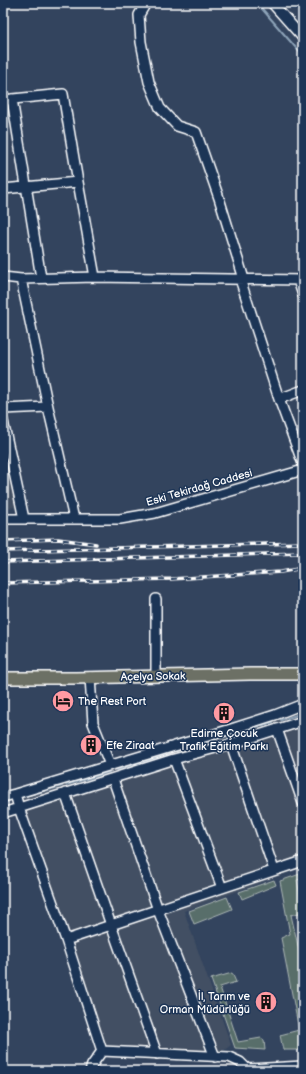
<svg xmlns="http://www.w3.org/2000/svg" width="306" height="1074" viewBox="0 0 306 1074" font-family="'Balsamiq Sans',sans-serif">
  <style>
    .built { fill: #424f63 }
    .green { fill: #586e6a; stroke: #acb6b4 }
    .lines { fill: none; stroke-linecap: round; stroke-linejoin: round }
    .stream { stroke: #8ea4b9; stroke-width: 2 }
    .minor-casing { stroke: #fff; stroke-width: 12 }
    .major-casing { stroke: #fff; stroke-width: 14 }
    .minor { stroke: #1d3557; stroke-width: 9 }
    .major { stroke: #6c7065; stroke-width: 11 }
    .rail-casing { stroke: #fff; stroke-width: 3.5 }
    .rail { stroke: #1d3557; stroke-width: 2; stroke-dasharray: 6; stroke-linecap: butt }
    .labels { text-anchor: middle; stroke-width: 3; stroke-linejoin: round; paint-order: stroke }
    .street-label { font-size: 11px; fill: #fff; stroke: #1d3557 }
    .poi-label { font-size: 11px; fill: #fff; stroke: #1d3557; text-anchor: start }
  </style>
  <rect width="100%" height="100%" fill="#33445e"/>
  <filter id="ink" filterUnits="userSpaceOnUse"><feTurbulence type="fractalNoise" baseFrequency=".025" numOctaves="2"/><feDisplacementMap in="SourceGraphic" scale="8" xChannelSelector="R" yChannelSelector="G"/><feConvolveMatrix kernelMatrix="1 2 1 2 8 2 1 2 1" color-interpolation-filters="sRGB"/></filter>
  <g filter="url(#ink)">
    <path class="built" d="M3,442l15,65 -15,1z
      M303,710v157l-119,44 47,134 -16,12 -113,-6 -87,-257 265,-76z"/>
    <path class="green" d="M303,873v6l-6,1 6,32 -12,3 12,53v13l-3,1 3,15v53h-20l-3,-15 19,-5 -18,-92 9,-4 -10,-53z
      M274,880l2,5 -34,14 -3,-7z
      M227,897l5,12 -38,15 -5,-13z
      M232,973l4,9 -16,5 18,55 23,-4 3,2 1,10 -30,-2 -24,-69z"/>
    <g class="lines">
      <path class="stream" d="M257,3l46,53
        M281,720l22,-7
        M233,734l40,-12
        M176,751l51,-15
        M116,770l52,-16
        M66,785l43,-13
        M22,797l40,-11
        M3,803l6,-2"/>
      <g class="minor-casing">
        <path id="minor" d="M146,3l-7,12 2,27 8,40 11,26 17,18 19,6 23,66 25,81
          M272,3l31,35
          M12,99l29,179
          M3,100l60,-6 15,88 17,95
          M3,189l75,-7
          M3,277l18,2 74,-2 208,3
          M21,279l27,128 26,112
          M240,279l39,120 24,65
          M298,280l5,15
          M279,399l24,-9
          M3,409l45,-2
          M3,421l21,98
          M3,519h117l35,-6 148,-43
          M156,676v-77
          M90,677l3,46 17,42
          M277,729l26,74
          M231,744l43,126
          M174,759l48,129
          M113,779l45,131 57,147
          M65,793l46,132 46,129
          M15,794l4,14 47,132 36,111
          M3,797l12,-3 213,-64 47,-15 28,-11
          M3,813l171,-54 57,-15 72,-23
          M66,940l237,-79
          M102,1051l127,6 11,5 7,7v2
          M247,1069l56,-3
          M90,1071l2,-6 10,-14"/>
      </g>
      <g class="major-casing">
        <path id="major" d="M3,678h73l174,-4h53"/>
      </g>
      <use href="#minor" class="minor"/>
      <use href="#major" class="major"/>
      <g class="rail-casing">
        <path id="rail" d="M3,541l55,-2 38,5
          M3,551l300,-8
          M3,562l300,-9
          M3,583l168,-4 110,-7 22,-4"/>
      </g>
      <use href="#rail" class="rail"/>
    </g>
  </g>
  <defs>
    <g id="hotel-disc" transform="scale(1.15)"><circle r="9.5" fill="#ff9aa2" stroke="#1d3557"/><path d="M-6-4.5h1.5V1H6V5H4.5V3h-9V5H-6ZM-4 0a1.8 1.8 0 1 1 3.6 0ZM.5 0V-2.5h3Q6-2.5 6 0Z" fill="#111"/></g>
    <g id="building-disc" transform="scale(1.15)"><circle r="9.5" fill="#ff9aa2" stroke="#1d3557"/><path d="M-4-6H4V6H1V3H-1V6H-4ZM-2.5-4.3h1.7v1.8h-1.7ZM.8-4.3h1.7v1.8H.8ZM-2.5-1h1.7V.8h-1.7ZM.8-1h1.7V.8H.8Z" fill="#111"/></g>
  </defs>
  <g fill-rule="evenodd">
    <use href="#hotel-disc" x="63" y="701"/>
    <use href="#building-disc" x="224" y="713"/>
    <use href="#building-disc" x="91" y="745"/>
    <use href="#building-disc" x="266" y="1002"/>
  </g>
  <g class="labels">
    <g class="street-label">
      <text transform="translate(199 487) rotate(-16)" y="4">Eski Tekirdağ Caddesi</text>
      <text transform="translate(153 676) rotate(-1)" y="4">Açelya Sokak</text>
    </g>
    <g class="poi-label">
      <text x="78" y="705">The Rest Port</text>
      <text x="224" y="737" text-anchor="middle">Edirne Çocuk<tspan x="224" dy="13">Trafik Eğitim Parkı</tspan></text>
      <text x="106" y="749">Efe Ziraat</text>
      <text x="250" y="1000" text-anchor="end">İl, Tarım ve<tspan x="250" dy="13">Orman Müdürlüğü</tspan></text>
    </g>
  </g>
  <rect width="306" height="1074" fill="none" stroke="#1d3557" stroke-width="16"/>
  <rect x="8" y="8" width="290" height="1058" fill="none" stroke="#fff" stroke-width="1.5" filter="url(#ink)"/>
</svg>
